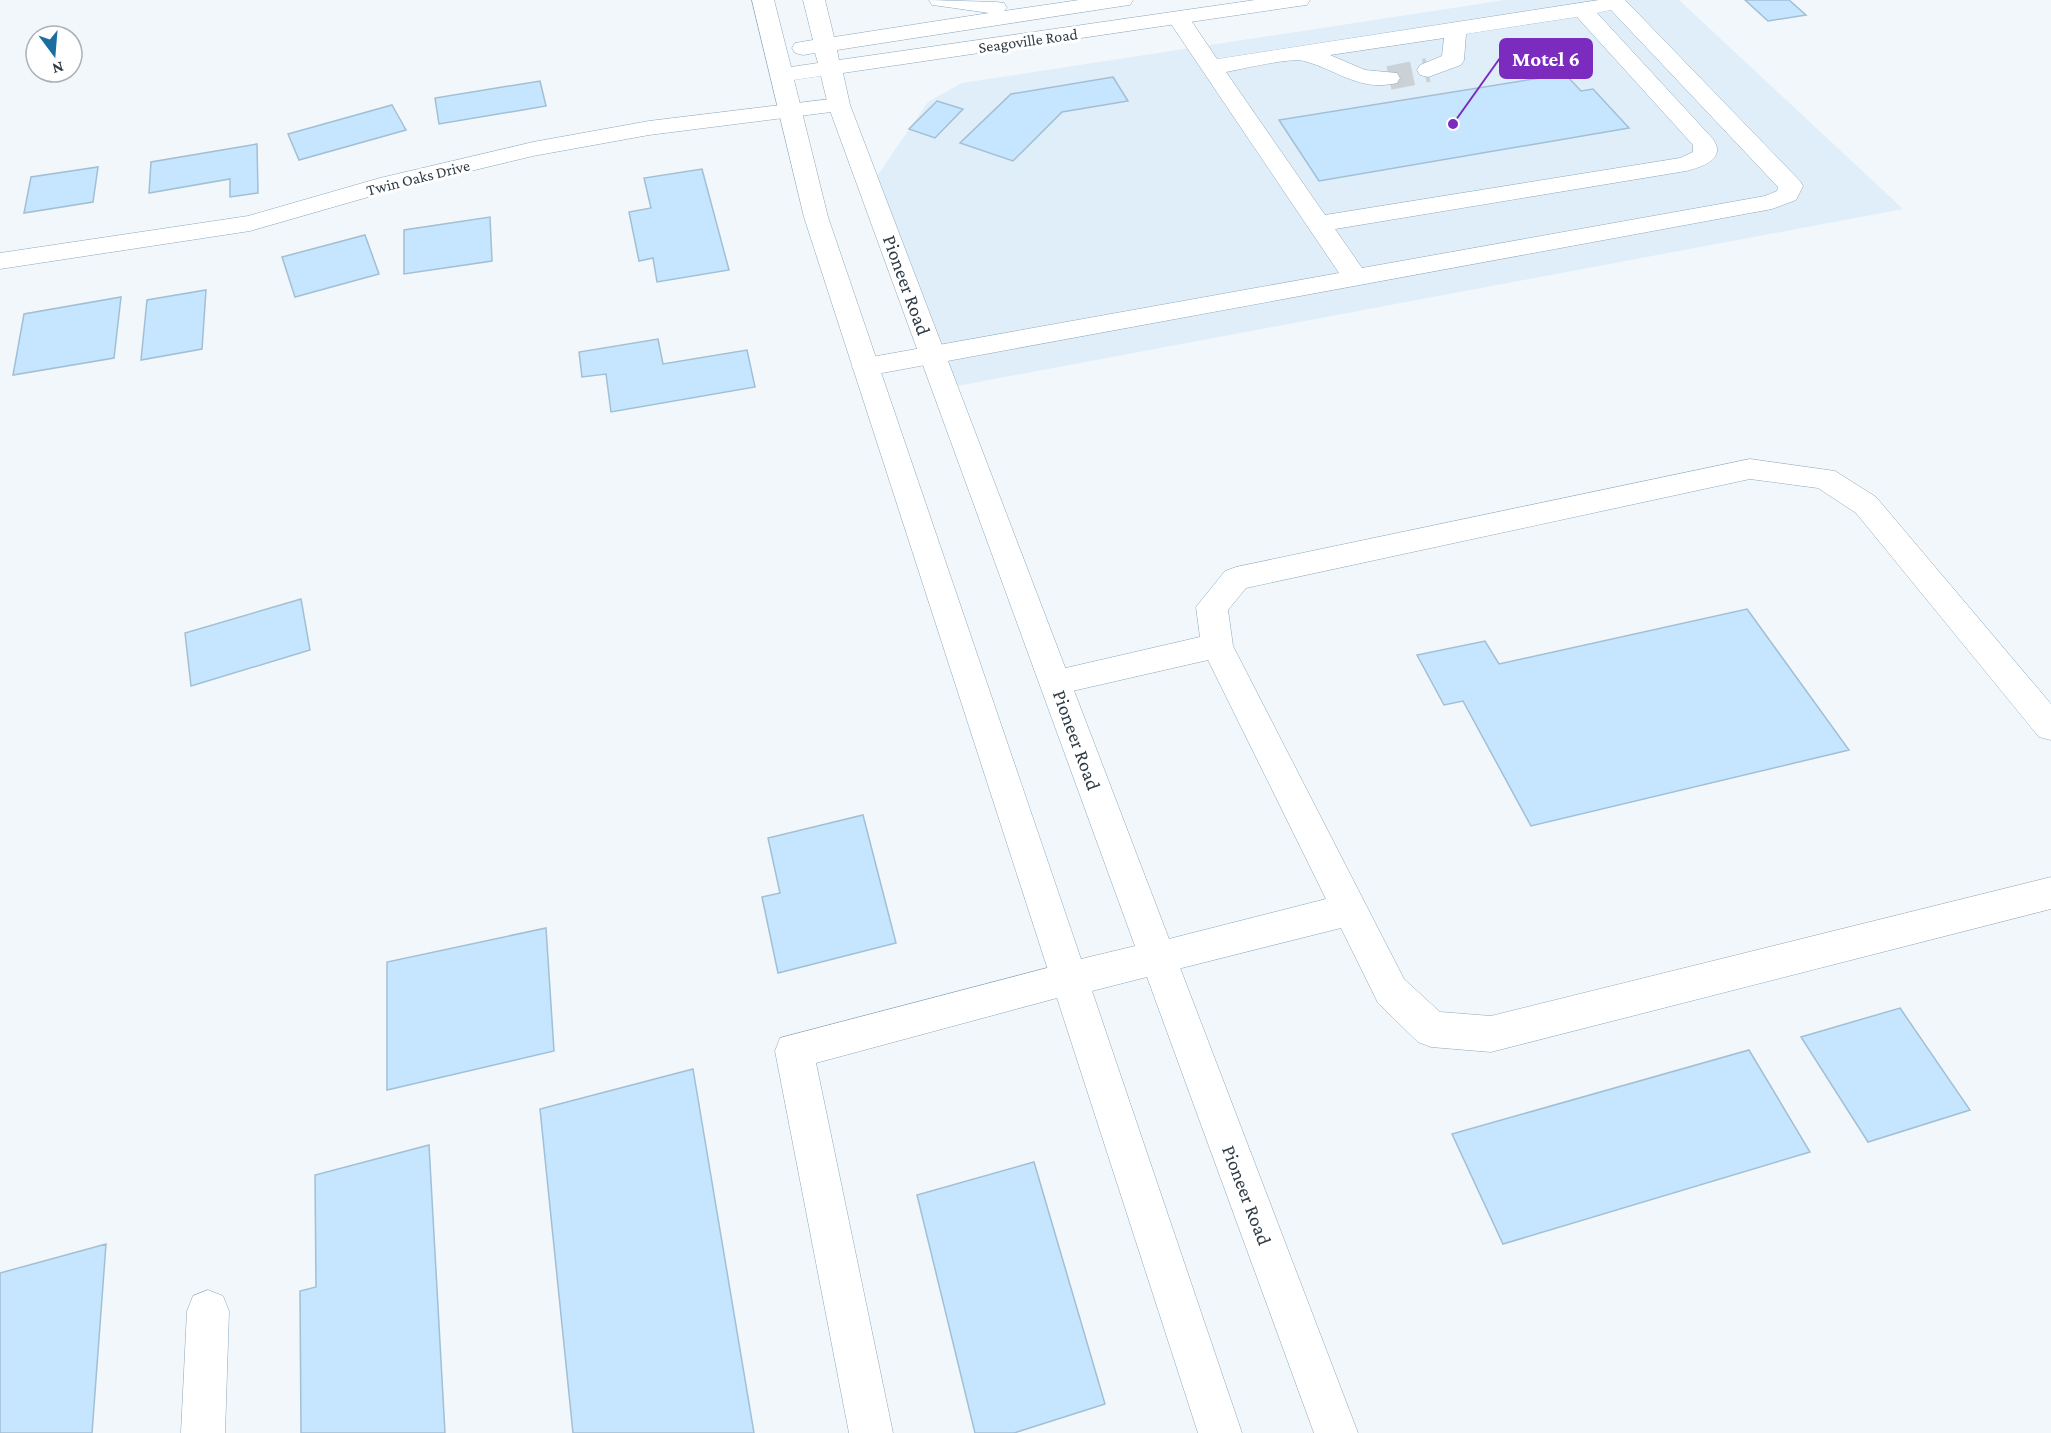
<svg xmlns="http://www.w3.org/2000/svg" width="2051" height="1433" viewBox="0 0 2051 1433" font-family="'Crimson Pro',serif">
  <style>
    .built { fill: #dfeef9 }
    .building { fill: #c5e6fe; stroke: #a2bfd4; stroke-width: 1.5 }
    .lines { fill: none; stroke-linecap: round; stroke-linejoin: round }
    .minor-tunnel { stroke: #cad2d7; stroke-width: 24; stroke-dasharray: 24 12; stroke-linecap: butt }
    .minor-casing { stroke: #8ca8bd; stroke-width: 1 }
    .major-casing { stroke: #8ca8bd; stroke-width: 1 }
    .minor { fill: #fff; fill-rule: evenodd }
    .major { fill: #fff; fill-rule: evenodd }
    .labels { text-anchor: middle; stroke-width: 6; stroke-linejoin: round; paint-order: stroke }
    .far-street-label { font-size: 16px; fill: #303c45; stroke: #fff }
    .street-label { font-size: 20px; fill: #303c45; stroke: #fff }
    .leader { fill: none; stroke: #7b2cbf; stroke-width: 2 }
    .callout-dot { fill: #7b2cbf; stroke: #fff; stroke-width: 2 }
    .callout { fill: #7b2cbf; stroke: #7b2cbf; stroke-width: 2 }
    .callout-label { font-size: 21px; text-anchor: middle; font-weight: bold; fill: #fff }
  </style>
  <rect width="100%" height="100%" fill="#f1f7fb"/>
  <path class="built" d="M1505,0h174l224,209 -946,177 -82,-207 53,-77 34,-19z"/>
  <path class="building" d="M1745,0h44l17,15 -38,6z
    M1565,74l16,17 12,-2 36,39 -310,53 -40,-61z
    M1113,77l15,24 -66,11 -49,49 -53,-18 51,-49z
    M540,81l6,25 -107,18 -4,-26z
    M937,101l26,8 -28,29 -26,-9z
    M392,105l14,25 -107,30 -11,-26z
    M257,144l1,49 -28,4v-18l-81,14 2,-31z
    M98,167l-5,35 -69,11 7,-36z
    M702,169l27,101 -72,12 -4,-24 -14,3 -10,-49 22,-4 -7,-30z
    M490,217l2,44 -88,13v-44z
    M365,235l14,39 -84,23 -13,-40z
    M206,290l-4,59 -61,11 6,-60z
    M121,297l-7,61 -101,17 11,-61z
    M658,339l5,25 84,-14 8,37 -144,25 -5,-38 -24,3 -3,-25z
    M301,599l9,51 -119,36 -6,-53z
    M1747,609l102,141 -318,76 -68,-125 -19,4 -27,-50 68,-14 14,23z
    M863,815l33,128 -118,30 -16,-76 18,-4 -12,-55z
    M546,928l8,123 -167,39v-128z
    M1900,1008l70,102 -102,32 -67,-105z
    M1749,1050l61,102 -307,92 -51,-110z
    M693,1069l61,364h-181l-33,-324z
    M429,1145l16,288h-144l-1,-142 16,-4 -1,-112z
    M1034,1162l71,242 -91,29h-39l-58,-238z
    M106,1244l-14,189h-92v-160z"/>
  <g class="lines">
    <path class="minor-tunnel" d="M1389,78l39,-8"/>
    <g class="minor-casing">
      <path id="minor" d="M1599,0h26l175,181 3,5 -7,14 -24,9 -906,167 -10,-3 -4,-6 4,-6 10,-3 473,-85 -172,-255 3,-5 8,-1 8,1 31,46zM1611,10l167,177 -1,4 -12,5 -403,72 -27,-39 351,-58c16,-4 41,-12 27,-32l-116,-126zM1577,17l116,128v7l-13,6 -355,57 -99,-143c16,-3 66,-15 78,-11 34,9 55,31 93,22l3,-5 -3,-5 -32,-3 -35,-15 114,-17 -2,18 -22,9 -3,5 3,5 8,2 33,-12 3,-5 2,-26z
        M839,98l8,2 3,5 -3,5 -198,25 -116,21 -137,33 -146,42 -250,38v-16l248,-37 132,-38 153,-36 116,-21z
        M1750,459l85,12 41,26 175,207v36l-12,-3 -183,-224 -38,-25 -68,-9 -504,109 -18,22 5,36 171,333 36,33 51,4 560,-139v32l-560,143 -60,-5 -13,-5 -40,-39 -37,-75 -183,46 -13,-5 -5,-12 5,-12 181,-46 -118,-239 -153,35 -11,-4 -5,-9 5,-9 156,-36 -4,-30 29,-36 11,-4z
        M1070,962l13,5 6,12 -6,12 -267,72 77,370h-44l-74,-382 5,-13z
        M208,1290l15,6 6,15 -4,122h-44l6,-122 6,-15z"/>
    </g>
    <g class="major-casing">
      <path id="major" d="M752,0h22l17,67 27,-4 -3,-10 -12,2 -8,-2 -3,-5 3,-5 18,-3 -10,-40h22l9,37 155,-24 -49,-7 -8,-1 -3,-5 67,2 8,1 3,5 -3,3 75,-11h54l-3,5 -8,1 -285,44 2,10 416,-60h55l-3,5 -8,1 -456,67 7,32 508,1328h-44l-167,-456 -55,14 150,442h-44l-394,-1216zM821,76l7,29 307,841 -54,13 -253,-742 -34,-137z"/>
    </g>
    <use href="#minor" class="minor"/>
    <use href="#major" class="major"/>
  </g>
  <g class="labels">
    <g class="far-street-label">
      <text transform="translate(1028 40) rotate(-8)" y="6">Seagoville Road</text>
      <text transform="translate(418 177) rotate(-14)" y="6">Twin Oaks Drive</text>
    </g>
    <g class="street-label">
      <text transform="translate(907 285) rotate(70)" y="7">Pioneer Road</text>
      <text transform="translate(1077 740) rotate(70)" y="7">Pioneer Road</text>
      <text transform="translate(1247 1195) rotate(69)" y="7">Pioneer Road</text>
    </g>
  </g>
  <path class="leader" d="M1453 124L1500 58"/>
  <circle class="callout-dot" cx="1453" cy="124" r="6"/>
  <rect class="callout" x="1500" y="39" width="92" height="39" rx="6"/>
  <g class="callout-label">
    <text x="1546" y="66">Motel 6</text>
  </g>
  <g transform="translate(54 54) rotate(164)"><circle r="28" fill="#ffffff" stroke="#acb1b5" stroke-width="1.5"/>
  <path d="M0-4.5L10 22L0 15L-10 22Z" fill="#1a6fa0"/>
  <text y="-9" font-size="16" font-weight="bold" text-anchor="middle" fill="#303c45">N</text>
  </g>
</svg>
